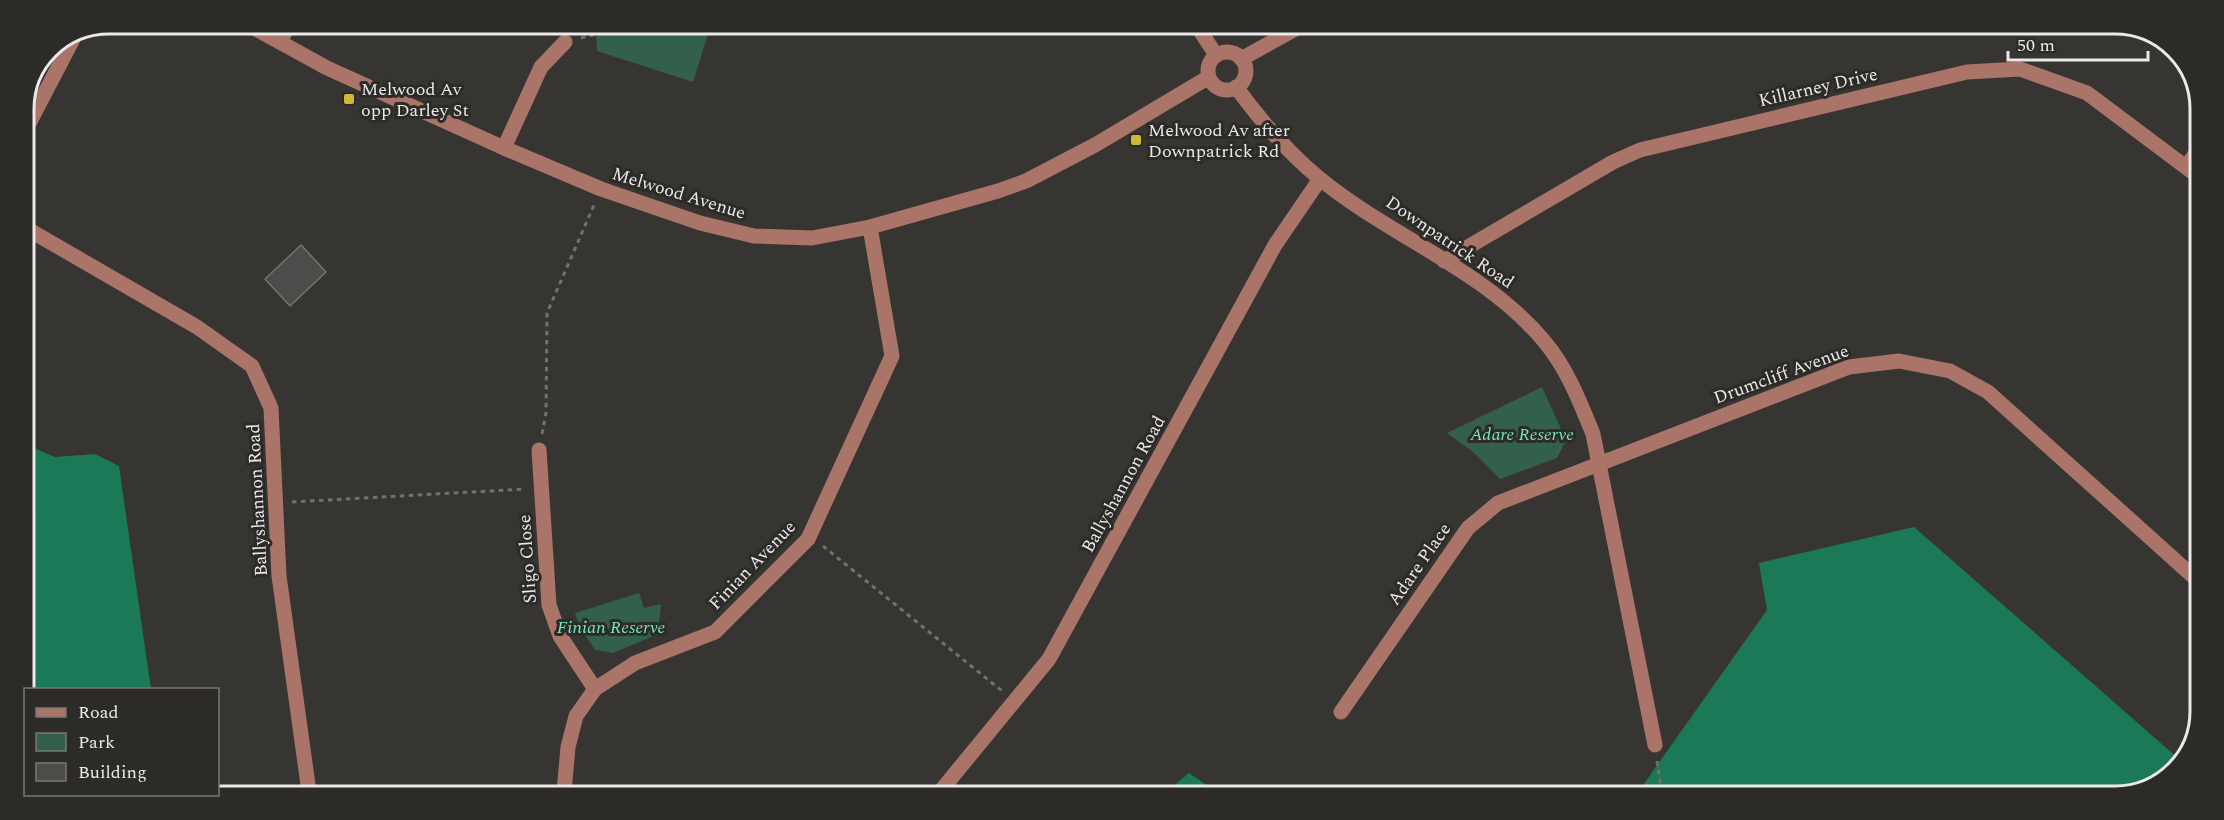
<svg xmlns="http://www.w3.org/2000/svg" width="2224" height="820" viewBox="0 0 2224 820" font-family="Spectral,serif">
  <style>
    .green { fill: #32604b }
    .forest { fill: #1c7957 }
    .building { fill: #4e4c4a; stroke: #74726f; stroke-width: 1.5 }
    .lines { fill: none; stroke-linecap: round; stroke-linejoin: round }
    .path { stroke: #73716f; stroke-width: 3; stroke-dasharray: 4.5 4.5; stroke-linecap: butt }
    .minor { stroke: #ab7468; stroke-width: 15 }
    .poi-dot { fill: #cfb837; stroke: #2d2b28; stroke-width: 2 }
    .labels { text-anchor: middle; stroke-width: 6; stroke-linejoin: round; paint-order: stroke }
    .street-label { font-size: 18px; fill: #eceae9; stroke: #2d2b28 }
    .poi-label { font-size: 18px; fill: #eceae9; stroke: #2d2b28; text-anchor: start }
    .park-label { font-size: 18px; font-style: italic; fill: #72e9b6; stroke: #2d2b28 }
    .rim { fill: none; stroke: #eceae9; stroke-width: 3 }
  </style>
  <rect width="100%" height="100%" fill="#373532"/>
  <path class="green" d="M592,25h132l-16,9 -15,48 -96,-31 -1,-19z
    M1542,387l24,53 -9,18 -57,21 -27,-27 -26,-19z
    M639,593l5,15 17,-4 -3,30 -45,19 -18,-3 -16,-25 -4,-12z"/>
  <path class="forest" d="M24,444l31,13 40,-3 24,12 32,223 -125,1 -1,30z
    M1914,527l266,233 -14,19 -51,17 -479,-1 131,-185 -8,-47z
    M1189,773l31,21h-56z"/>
  <path class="building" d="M301,245l25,27 -36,34 -25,-27z"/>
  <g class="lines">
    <path class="path" d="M581,38l52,-13
      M542,434l4,-21 1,-100 47,-108
      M292,502l233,-13
      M823,546l179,145
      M1657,761l5,34"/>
    <path class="minor" d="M247,24l80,44 177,80 97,41 99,34 54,13 58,2 58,-11 128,-36 28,-10 69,-36 114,-68
      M1197,26l19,29
      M280,41l10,-17
      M1208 71a19 19 0 1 1 38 0a19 19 0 1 1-38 0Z
      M1241,59l58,-32
      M1236,87c25,34 50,64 83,91 70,58 166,92 225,163 23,27 36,61 49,93l62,311
      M24,133l49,-94
      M504,148l37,-81 24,-25
      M2186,167l13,-18
      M24,227l173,100 55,39 19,42 8,168 30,216
      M1444,261l169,-99 27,-12 327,-78 53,-3 67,24 112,84
      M539,450l10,155 11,31 35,53
      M1341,712l127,-184 30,-25 351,-136 50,-6 51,10 38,21 208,187
      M564,792l4,-45 8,-31 19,-27 40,-26 80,-31 93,-93 84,-183 -22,-129
      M939,793l110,-134 226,-414 45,-66"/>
  </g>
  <g class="poi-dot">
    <rect x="343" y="93" width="12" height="12" rx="3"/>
    <rect x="1130" y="134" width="12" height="12" rx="3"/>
  </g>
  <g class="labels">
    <g class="street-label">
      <text transform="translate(1818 87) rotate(-13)" y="6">Killarney Drive</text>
      <text transform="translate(679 193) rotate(17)" y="6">Melwood Avenue</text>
      <text transform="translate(1450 242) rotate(34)" y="6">Downpatrick Road</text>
      <text transform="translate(1781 374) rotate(-20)" y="6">Drumcliff Avenue</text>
      <text transform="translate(1123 484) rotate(-61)" y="6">Ballyshannon Road</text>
      <text transform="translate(257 500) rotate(-93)" y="6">Ballyshannon Road</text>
      <text transform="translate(527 559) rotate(-94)" y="6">Sligo Close</text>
      <text transform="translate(1419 564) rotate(-55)" y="6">Adare Place</text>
      <text transform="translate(752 565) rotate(-46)" y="6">Finian Avenue</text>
    </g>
    <g class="poi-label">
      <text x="361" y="95">Melwood Av<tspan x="361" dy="21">opp Darley St</tspan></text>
      <text x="1148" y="136">Melwood Av after<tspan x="1148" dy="21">Downpatrick Rd</tspan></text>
    </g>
    <g class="park-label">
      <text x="1522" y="440">Adare Reserve</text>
      <text x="611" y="633">Finian Reserve</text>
    </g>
  </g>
  <path d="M0 0H2224V820H0ZM109 34H2115A75 75 0 0 1 2190 109V711A75 75 0 0 1 2115 786H109A75 75 0 0 1 34 711V109A75 75 0 0 1 109 34Z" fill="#2d2b28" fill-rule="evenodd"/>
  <path class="rim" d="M109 34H2115A75 75 0 0 1 2190 109V711A75 75 0 0 1 2115 786H109A75 75 0 0 1 34 711V109A75 75 0 0 1 109 34Z"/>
  <rect x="24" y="688" width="195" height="108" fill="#2d2b28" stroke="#797775" stroke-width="1.5"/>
  <rect x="36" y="708" width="30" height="9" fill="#ab7468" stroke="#797775" stroke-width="1.5"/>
  <text x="78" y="718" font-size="18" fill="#eceae9">Road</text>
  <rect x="36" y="733" width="30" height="18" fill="#32604b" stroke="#797775" stroke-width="1.5"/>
  <text x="78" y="748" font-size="18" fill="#eceae9">Park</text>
  <rect x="36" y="763" width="30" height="18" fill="#4e4c4a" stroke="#797775" stroke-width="1.5"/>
  <text x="78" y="778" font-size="18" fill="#eceae9">Building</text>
  <path d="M2008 51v9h140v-9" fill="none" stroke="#eceae9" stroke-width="3"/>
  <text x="2017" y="51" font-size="18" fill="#eceae9" stroke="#2d2b28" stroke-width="4.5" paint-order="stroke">50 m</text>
</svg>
